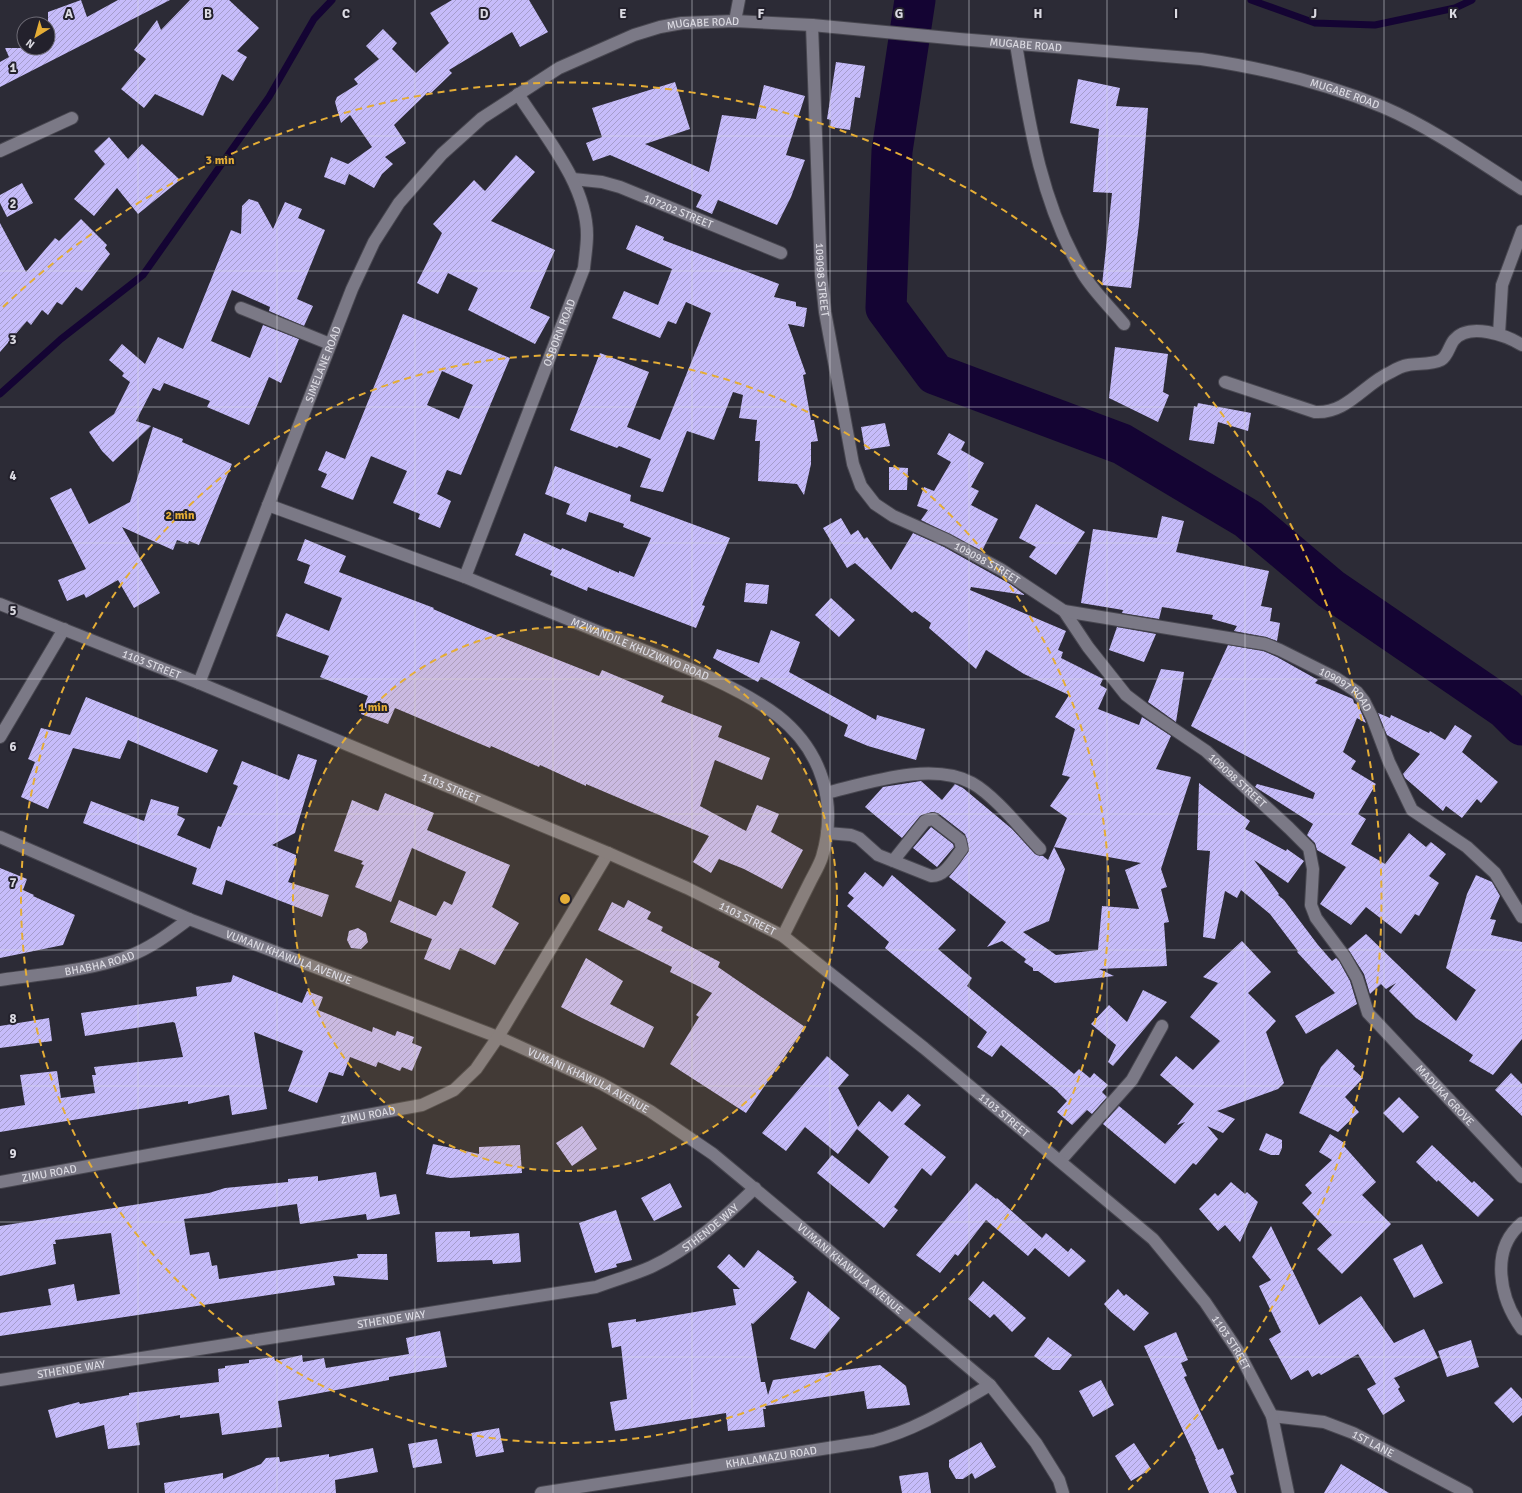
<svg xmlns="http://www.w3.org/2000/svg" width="1522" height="1493" viewBox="0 0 1522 1493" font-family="Signika,sans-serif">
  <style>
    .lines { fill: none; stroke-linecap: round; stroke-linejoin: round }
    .stream { stroke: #140433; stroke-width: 7 }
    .river { stroke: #140433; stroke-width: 41 }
    .building { fill: url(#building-hatch); fill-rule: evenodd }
    .lane-casing { stroke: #484750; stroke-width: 14 }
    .street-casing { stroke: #484750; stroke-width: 14 }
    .secondary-casing { stroke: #484750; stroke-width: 14 }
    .lane { stroke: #7b7986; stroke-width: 12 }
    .street { stroke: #7b7986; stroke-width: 12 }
    .secondary { stroke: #7b7986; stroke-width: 12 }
    .grid { fill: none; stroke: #dbdae2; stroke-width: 1; stroke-opacity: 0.55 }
    .ring { fill: none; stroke: #e5ad36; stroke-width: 2; stroke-dasharray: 7 5 }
    .labels { text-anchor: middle; stroke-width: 4; stroke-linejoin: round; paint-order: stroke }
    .street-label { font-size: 11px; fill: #dbdae2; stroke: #23212c }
    .grid-label { font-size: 13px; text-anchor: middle; font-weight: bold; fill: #dbdae2; stroke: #23212c; stroke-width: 4; stroke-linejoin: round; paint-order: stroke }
    .centre { fill: #e5ad36; stroke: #23212c; stroke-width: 2 }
    .ring-label { font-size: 12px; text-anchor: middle; font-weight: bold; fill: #e5ad36; stroke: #23212c; stroke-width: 4; stroke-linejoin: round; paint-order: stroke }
  </style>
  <defs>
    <pattern id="building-hatch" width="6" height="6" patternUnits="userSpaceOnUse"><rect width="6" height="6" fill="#c6bcfa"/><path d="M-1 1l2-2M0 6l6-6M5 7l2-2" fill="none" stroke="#a59dcc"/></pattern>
  </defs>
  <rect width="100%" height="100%" fill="#2c2b36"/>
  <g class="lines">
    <path class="stream" d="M1251,0l64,23 60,2 80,-17 17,-8
      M0,394l61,-55 82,-64 126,-178 45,-78 18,-19"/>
    <path class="river" d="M915,0l-23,151 -6,157 49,66 187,70 126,75 83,70 174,119 17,17"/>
  </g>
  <path class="building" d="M81,0l6,17 31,-17h52l-170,87v-25l9,-5 -4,-9h43v-36z
    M190,0h39l30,28 -22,23 10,6 -14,24 -11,-7 -19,42 -48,-22 -11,14 -23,-19 25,-30 -12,-9 23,-30 4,10z
    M452,0h77l19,32 -28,15 -8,-15 -63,38 3,3 -22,21 -2,-2 -34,33 12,18 -21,14 8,7 -11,10 -8,14 -25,-14 -4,11 -21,-8 7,-20 17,7 24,-17 -22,-32 -9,8 -6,-21 2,-5 21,-13 -4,-5 25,-20 -13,-13 17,-17 14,14 -5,6 24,24 33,-30 -19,-30z
    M836,62l29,4 -5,32 -5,-1 -5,33 -20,-3 1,-7 -4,-1z
    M1078,79l42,9 -4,18 32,2 -9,116 -8,64 -29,-3 10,-92 -19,-1 6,-63 -29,-6z
    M675,82l15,47 -45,15 64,28 13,-57 34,4 8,-34 41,11 -19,59 19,5 -14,37 -14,28 -59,-25 -6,14 -16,-7 6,-12 -92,-40 -17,6 -7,-18 16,-6 -10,-29z
    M109,137l19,22 14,-15 38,36 -42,34 -21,-26 -23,28 -20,-17 31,-35 -11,-13z
    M516,155l19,17 -44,49 64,29 -25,58 20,9 -15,27 -67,-34 10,-22 -30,-15 -10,21 -21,-11 25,-50 -9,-9 41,-44 11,11z
    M22,183l11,20 -26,14 -7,-14v-8z
    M249,199l9,3 15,27 12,-27 17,7 -4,9 27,12 -28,69 16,7 -9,20 -35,-15 1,-4 -38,-17 -21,51 39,17 13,-33 36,14 -18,44 -12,-6 -20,48 -42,-18 3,-6 -46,-18 -4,8 -7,-3 -17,33 15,5 -38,36 -11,-11 -13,-19 25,-18 16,-32 -8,-6 2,-3 -15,-13 13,-16 23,20 13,-27 25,12 48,-119 10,4 1,-28z
    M81,219l26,26 -2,3 5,6 -28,37 -6,-4 -14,18 -5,-3 -9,13 -6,-5 -11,15 -4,-4 -27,31v-129l26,49 29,-34 4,3z
    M636,225l28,12 -1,3 116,44 -5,13 22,5v4l11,2 -3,19 -16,-3 18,50 -3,1 8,45h3l4,21 -7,1v22l-7,31 -7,-11 -39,-3 2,-40h-5l2,-21 -18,-2 4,-23 -10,-3 -19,48 -27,-9 -24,61 -23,-5 11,-28 -32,-13 -2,2 -47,-18 30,-77 49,19 -22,55 33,13 51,-127 -25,-11 -10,22 -8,-3 -8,17 -48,-20 12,-27 34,14 14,-36 -46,-20z
    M403,314l107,44 -49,117 -14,-5 -10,24 14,7 -11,27 -22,-9 2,-5 -27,-11 14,-32 -36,-15 -18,44 -32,-13 6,-13 -9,-4 8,-19 19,8zM442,371l31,14 -14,34 -32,-14z
    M1115,347l53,7 -5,38 6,3 -11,27 -49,-24z
    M1198,403l53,10 -3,18 -30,-9 -4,22 -25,-4 5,-34 3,1z
    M885,423l5,23 -25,4 -4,-23z
    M153,427l30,12 -1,3 50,22 -33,81 -10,-4 -1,3 -11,-4 -4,10 -51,-23 38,66 -26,15 -16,-28 -32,18 -2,-4 -17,7 -9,-21 28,-11 -36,-71 21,-10 18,36 41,-22z
    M949,433l16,9 -4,8 23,13 -13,24 8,4 -8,14 27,14 -16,32 -61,-31 7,-10 -11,-4 7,-19 10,4 17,-29 -14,-8z
    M555,466l76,29 -1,6 100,37 -28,67 3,1 -9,22 -108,-41 -1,4 -37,-16 2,-4 -37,-16 9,-22 37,17 1,-2 57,25v-2l15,6 17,-39 -28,-11 1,-3 -35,-12 -3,10 -20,-8 4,-10 -25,-10z
    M889,467l19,1 -1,22h-18z
    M1036,504l49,28 -29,43 -27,-18 7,-10 -17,-9z
    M1162,516l22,5 -8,31 93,19 -8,35 11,2 -2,13 10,2 -3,18 -11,-4 -32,-6 3,-5 -25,-7 1,-4 -51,-8 -3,12 -37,-6 1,-3 -42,-7 12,-74 64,9z
    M841,518l10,17 7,-5 6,9 3,-2 24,33 22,-37 31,14 66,37 15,11 -54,-8 -1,3 96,41 -8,19 5,2 -2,6 42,21 -3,6 7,4 -9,20 41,16 3,-8 29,19 -15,33 35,8 -30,92 6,18 -6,2 8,33 -5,1 3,43 -68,3 15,7 -59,7 -17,-12h-5v-3l-9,-6 2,-3 -24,-18 -15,6 19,-25 -57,-45 20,-26 -4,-17 -27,-21 -6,-1 -12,4 -18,22 -37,-31 18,-20 38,-6 21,19 13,-16 8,4 49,41 23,25 8,2 5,4 6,-13 11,22 -16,52 -26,11 33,23 42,-5 4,-44 37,3 -14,-39 16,-7 -87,-16 13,-29 -17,-12 20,-29 -8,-2 13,-46 -20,-12 14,-22 -45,-21 -38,-24 -10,19 -47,-41 2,-5 -16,-12 -3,2 -57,-50 -8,5 -24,-40z
    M305,539l41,17 -7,16 95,36 -1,1 45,19 121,48 3,-6 62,26 -3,6 61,24 -4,11 52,21 -8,22 -47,-20 -15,46 46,25 11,-26 22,9 -8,18 32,18 -21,39 -38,-20 -25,-10 -8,14 -18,-11 16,-26 -76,-32 -47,-20v2l-46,-21 -1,2 -48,-21 -1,2 -95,-40 -7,16 -27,-10 7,-18 -48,-19 9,-21 -53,-20 10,-23 43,18 13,-33 -38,-15 6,-18 -13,-5z
    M746,583l23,2 -2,19 -23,-2z
    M831,598l24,22 -16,17 -24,-22z
    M1117,627l39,7 -12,28 -35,-12z
    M771,630l29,12 -11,30 87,48 1,-5 48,14 -9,31 -48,-14 -24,-10 4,-11 -87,-48 -3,5 -45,-24 4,-9 42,14z
    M1228,645l35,6 14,6 41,23 -3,3 38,16 1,4 4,2 8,18 -9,-5 -14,34 13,9 -5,8 25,15 -18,30 8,5 -15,25 34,20 24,-31 17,14 5,-5 15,12 -17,22 10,7 -20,33 -4,-2 -14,20 -35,-27 -15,18 -31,-21 26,-37 -29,-17 -2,-7 -8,-8 6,-11 -58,-37 2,-3 56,15 2,-6 -124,-67z
    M1161,669l23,3 -8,50 -28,-20z
    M86,697l132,53 -11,23 -79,-33 -8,19 -47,-11 -25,61 -27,-12 14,-35 -7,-3 13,-31 29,7z
    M1378,713l12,5 1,-3 38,18 1,-2 15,9 10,-15 17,11 -10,16 36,30 -17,21 -4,-4 -15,19 -16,-12 -3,5 -38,-33 -2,-4 17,-20 -33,-19z
    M298,754l19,6 -22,73 -23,12 24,10v7l-8,20 41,13 -7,22 -96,-37 -4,15 -30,-11 5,-16 -114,-45 8,-22 53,20 7,-22 28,8 -2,8 8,4 -8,16 33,14 8,-23 3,1 17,-41 -5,-2 9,-23 47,19z
    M1199,783l51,38 -5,8 41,22 1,-2 17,12 -16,22 -34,-23 25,34 -1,1 6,5 34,45 14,16 4,-3 3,3 11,20 7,23 -51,30 -11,-18 40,-23 -38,-41 1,-1 -28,-37 -29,-24 -4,8 -12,-7 -10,48 -12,-2 7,-86 -13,-1z
    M385,793l49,20 -7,17 83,35 -18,42 27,16 -24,42 -35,-17 -10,22 -26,-11 8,-20 -42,-17 9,-22 37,16 8,-15 8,4 14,-33 -54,-24 -21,54 -36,-15 9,-22 -3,-1 2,-3 -29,-10 18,-51 26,11z
    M931,827l22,17 1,3 -17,20 -24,-19z
    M0,868l27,11 -4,11 11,5 -1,1 42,19 -12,30 -63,13z
    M865,872l18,15 9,-12 64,55 -18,19 34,29 -5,8 107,88 5,-5 11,9 4,-5 14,12 -6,7 5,5 -15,17 -5,-4 -15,15 -15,-13 10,-11 -11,-11 -55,-45 -9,12 -15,-10 10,-15 -102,-84 4,-6 -42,-36 7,-8 -6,-5z
    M1476,875l16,7 8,14 -10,23 6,1 -5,15 31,7v97l-29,36 -24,-14 4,-6 -57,-37 -27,-27 7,-8 -10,6 -5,-5 -11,10 -6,-20 -16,-25 18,-15 90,87 20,-31 -30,-22 21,-74z
    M628,900l23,12 -4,7 16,8 -2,4 59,31 -2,5 87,60 -59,86 -76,-49 29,-47 -3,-2 16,-22 -42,-21 2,-5 -74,-37 14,-28 12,6z
    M358,928l8,5 2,9 -7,7 -10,-1 -4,-8 2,-9z
    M1242,941l29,31 -23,21 28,28 -10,11 18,51 -6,6 -61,22 18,8 -12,14 -16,-7 11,13 -22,26 -3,-2 -18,21 -72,-60 16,-18 46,38 20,-22 -8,3 17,-21 -34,-29 16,-19 17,14 27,-29 -30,-24 28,-34 -15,-6z
    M586,958l37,23 -13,23 44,23 -10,21 -62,-30 -21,-11z
    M233,975l69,28 5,-12 16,6 -5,13 54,22 1,-5 22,9 2,-5 17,6 -2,6 10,4 -10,24 -10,-4 -2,4 -22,-9 -2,5 -26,-10 -7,19 -14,-4 -12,31 -29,-12 15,-40 -49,-19 13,77 -35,6 -3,-20 -41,9v-3l-188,31v-23l25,-4 -5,-30 37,-4 4,27 34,-5 -3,-18h4l-2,-8 89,-10 -8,-34 -2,-1 -88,14 -4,-23 116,-17 -1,-9 35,-5z
    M1143,990l24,12 -54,64 -5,-4 8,-17 -25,-21 18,-19 18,17z
    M49,1018l3,23 -52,7v-22z
    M1337,1049l18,17 -2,3 10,9 -18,19 14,15 -21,20 -39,-19 22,-46z
    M827,1056l22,19 -11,13 20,39 21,-26 13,11 16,-18 13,11 -17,19 42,33 -15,19 -9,-8 -28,39 4,3 -14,18 -67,-55 15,-18 37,29 20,-27 -32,-28 -19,25 -33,-27 -19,24 -24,-18z
    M1511,1073l11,11v32l-27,-26z
    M1399,1097l20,20 -16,16 -20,-20z
    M582,1126l15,23 -25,17 -16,-23z
    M1266,1133l16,7v8l-3,7h-8l-12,-5z
    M1330,1134l16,10 -2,2 32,36 -14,13 29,29 -49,50 -25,-25 15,-14 -30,-32 10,-10 -7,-8 27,-25 -13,-8z
    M433,1144l46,10v-7l41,-2 2,28 -72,5 -24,-4z
    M1432,1145l40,38 2,-2 20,19 -16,17 -40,-37 -1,2 -21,-20z
    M376,1172l4,25 16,-3 4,20 -33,6 -1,-6 -66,10 -3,-20 -113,15 6,36 19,-3 3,14 5,-1 2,14 139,-21 -1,-4h30l1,26 -55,-4 2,9 -335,51v-23l51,-8 -3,-16 26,-5 3,17 43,-7 -9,-61 -56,7 1,4h-3l3,20 -56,12v-50l209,-33 16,-5 63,-6v-3l30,-3v5z
    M1231,1182l14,12 2,-2 11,10 -18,40 -15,-17 -7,6 -19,-22 16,-16 3,3z
    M670,1183l12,24 -28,14 -13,-23z
    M976,1183l20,16 1,-1 45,40 4,-5 22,19 3,-4 15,13 -17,16 -34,-29 -7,8 -42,-36 -28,36 -3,-2 -15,19 -24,-18z
    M616,1210l16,50 -16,4 1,3 -22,6 -16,-50z
    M1271,1226l48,99 42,-29 33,47 30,-14 14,29 -44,20 6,9 -2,2 7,12 -22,14 -16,-26 9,-5 -18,-30 -37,21 -2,-2 -7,4 -4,-7 -17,10 -22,-41 12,-7 -22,-46 12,-6 -19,-23z
    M470,1231v6l49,-4 2,29 -28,2 -1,-4 -55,2 -2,-30z
    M1422,1244l21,39 -29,15 -21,-39z
    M758,1250l36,27 -1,2 4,3 -44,42 -2,-1 10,59h4l3,13 5,-15 107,-15 26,21 4,19 -43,4 -3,-18 -99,15 1,3h-3l2,18 -37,4 -2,-18 -111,18 -5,-29 17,-3 -6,-53 -9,2 -4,-25 28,-4v3l100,-17 -3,-16h7l-23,-22 12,-13 15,14z
    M983,1281l43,37 -14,14 -18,-18 -4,4 -22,-19z
    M1118,1289l6,7 2,-2 23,19 -15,18 -23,-19 -7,-8z
    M808,1291l32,27 -25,31 -25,-10z
    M440,1331l7,36 -58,10v3l-111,21 4,26 -60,8 -3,-22 -39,5v-3l-44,8 4,22 -32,4 -4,-24 -48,13 -8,-28 31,-8 1,2 49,-9v-2l90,-11 -1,-13 7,-1v-2l24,-3v-3l25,-3 1,4 27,-6 1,7 21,-4 2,10 83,-14 -3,-16z
    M1176,1332l12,28 -7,3 6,13 -3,1 34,73 5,-2 11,26 -4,2 7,17h-28l-14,-34h1l-52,-113z
    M1048,1337l24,18 -12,15h-7l-19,-14z
    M1471,1340l8,27 -32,10 -9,-26z
    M1101,1380l13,25 -21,12 -14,-26z
    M1511,1387l11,12v16l-9,8 -19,-20z
    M499,1428l5,24 -28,5 -5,-24z
    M437,1439l5,24 -29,5 -5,-24z
    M981,1442l15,25 -21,12 -3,-6 -9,6h-7l-7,-12v-7z
    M1134,1443l17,26 -20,12 -16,-25z
    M373,1448l5,24 -43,8 1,13h-171l-1,-10 59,-10v6l38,-15 5,-6 13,-1 1,5 49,-8v3z
    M1341,1464l48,29h-65z
    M928,1472l3,21h-29l-3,-17z"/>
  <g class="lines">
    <g class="lane-casing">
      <path id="lane" d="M735,21l4,-21
        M1016,44c13,80 25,159 67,230 11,18 28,34 41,50
        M241,308l89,36
        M826,793c42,-10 106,-32 146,-10 23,13 49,46 68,66
        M827,833l24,2 8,3 19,17 53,21c14,1 23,-17 31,-27l-2,-9 -27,-21 -8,2 -32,40
        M1060,1161l72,-81 30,-54"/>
    </g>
    <g class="street-casing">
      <g id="street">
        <path id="s1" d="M812,25l9,249 4,38 28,152 8,22 14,18 18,12 54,24 55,30 62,41 24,36 38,48 21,16 59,40 83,77 20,20 4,21 -2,36 5,13 29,39 12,21 11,35 154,164"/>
        <path d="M0,151l72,-33"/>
        <path id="s2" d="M573,179l29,3 18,5 161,66"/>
        <path d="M1499,334l3,-49 20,-54"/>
        <path d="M1225,382l90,30c32,2 49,-28 76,-40 5,-3 11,-6 17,-7 10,-2 23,0 33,-5 7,-4 8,-14 13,-20 15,-18 52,-5 68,5"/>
        <path id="s3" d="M268,505l197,72 244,100c24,11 48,23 69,39 44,35 60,87 44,141 -3,9 -8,17 -12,25 -9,18 -18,36 -27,54"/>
        <path id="s4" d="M465,577l119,-309c1,-11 3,-22 3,-33 0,-51 -43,-100 -69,-141"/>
        <path id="s5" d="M1064,611l201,33 15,6 56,28 21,14 7,9 8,16 17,45 23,48 55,37 28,26 27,44"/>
        <path id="s6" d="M199,683l153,-394 22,-47 25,-39 43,-49 40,-36 77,-50 75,-33 26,-8 22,-4 53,-2 77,4 147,14 242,20c62,9 124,24 182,48 49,21 94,53 139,82"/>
        <path d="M0,737l64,-108"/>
        <path id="s7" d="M0,837l189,82 309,118 104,47 48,27 63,43 277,231 46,58 23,37 4,13"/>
        <path id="s8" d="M0,980c42,-6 89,-9 129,-24 22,-8 41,-23 60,-37"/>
        <path id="s9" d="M0,1182l422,-77 32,-15 22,-21 22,-32 110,-184"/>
        <path d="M1522,1223c-33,27 -22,76 0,106"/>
        <path id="s10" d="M0,1380l596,-93c18,-7 37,-12 55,-20 39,-18 73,-49 104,-79"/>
        <path id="s11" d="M1272,1416l52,6 29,11 114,60"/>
        <path id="s12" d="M541,1493l332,-52c43,-11 79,-34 117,-56"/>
      </g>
    </g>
    <g class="secondary-casing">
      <g id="secondary">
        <path id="s13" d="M0,604l199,79 409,170 79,35 96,48 141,112 229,191 52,63 33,49 34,65 16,77"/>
      </g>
    </g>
    <use href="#lane" class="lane"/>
    <use href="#street" class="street"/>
    <use href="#secondary" class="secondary"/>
  </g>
  <path class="grid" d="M138,0v1493M277,0v1493M415,0v1493M553,0v1493M692,0v1493M830,0v1493M969,0v1493M1107,0v1493M1245,0v1493M1384,0v1493M0,136h1522M0,271h1522M0,407h1522M0,543h1522M0,679h1522M0,814h1522M0,950h1522M0,1086h1522M0,1222h1522M0,1357h1522"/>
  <circle cx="565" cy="899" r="272" fill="#e5ad36" fill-opacity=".12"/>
  <g class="ring">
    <circle cx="565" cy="899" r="272"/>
    <circle cx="565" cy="899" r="544"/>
    <path d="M3 307A816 816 0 1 1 1127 1491"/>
  </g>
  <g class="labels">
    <g class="street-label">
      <text dy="4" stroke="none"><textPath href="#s6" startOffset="884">MUGABE ROAD</textPath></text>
      <text dy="4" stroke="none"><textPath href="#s6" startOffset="1208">MUGABE ROAD</textPath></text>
      <text dy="4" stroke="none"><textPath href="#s6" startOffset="1532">MUGABE ROAD</textPath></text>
      <text dy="4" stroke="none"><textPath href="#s2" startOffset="111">107202 STREET</textPath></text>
      <text dy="4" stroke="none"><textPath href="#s1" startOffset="255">109098 STREET</textPath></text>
      <text dy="4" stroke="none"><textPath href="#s4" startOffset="262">OSBORN ROAD</textPath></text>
      <text dy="4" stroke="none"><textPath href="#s6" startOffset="342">SIMELANE ROAD</textPath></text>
      <text dy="4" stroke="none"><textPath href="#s1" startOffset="615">109098 STREET</textPath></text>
      <text dy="4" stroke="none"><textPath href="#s3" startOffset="399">MZWANDILE KHUZWAYO ROAD</textPath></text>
      <text dy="4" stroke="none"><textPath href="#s13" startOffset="163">1103 STREET</textPath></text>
      <text dy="4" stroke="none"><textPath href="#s5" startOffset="297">109097 ROAD</textPath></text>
      <text dy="4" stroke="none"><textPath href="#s1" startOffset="951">109098 STREET</textPath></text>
      <text dy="4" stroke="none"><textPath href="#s13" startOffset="487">1103 STREET</textPath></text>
      <text dy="4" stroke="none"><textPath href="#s13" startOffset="811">1103 STREET</textPath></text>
      <text dy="4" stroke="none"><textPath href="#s7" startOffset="313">VUMANI KHAWULA AVENUE</textPath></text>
      <text dy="4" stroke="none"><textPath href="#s8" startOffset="101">BHABHA ROAD</textPath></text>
      <text dy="4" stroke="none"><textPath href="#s7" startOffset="637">VUMANI KHAWULA AVENUE</textPath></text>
      <text dy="4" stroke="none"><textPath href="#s1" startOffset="1343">MADUKA GROVE</textPath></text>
      <text dy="4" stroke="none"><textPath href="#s9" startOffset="374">ZIMU ROAD</textPath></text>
      <text dy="4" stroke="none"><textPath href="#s13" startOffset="1135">1103 STREET</textPath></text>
      <text dy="4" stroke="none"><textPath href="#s9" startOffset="50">ZIMU ROAD</textPath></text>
      <text dy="4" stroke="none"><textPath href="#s10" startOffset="733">STHENDE WAY</textPath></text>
      <text dy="4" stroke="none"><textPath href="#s7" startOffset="961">VUMANI KHAWULA AVENUE</textPath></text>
      <text dy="4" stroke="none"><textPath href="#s10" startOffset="396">STHENDE WAY</textPath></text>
      <text dy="4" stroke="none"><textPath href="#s13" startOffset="1459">1103 STREET</textPath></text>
      <text dy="4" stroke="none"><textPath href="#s10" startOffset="72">STHENDE WAY</textPath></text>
      <text dy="4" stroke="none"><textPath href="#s11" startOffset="106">1ST LANE</textPath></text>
      <text dy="4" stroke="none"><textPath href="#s12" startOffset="233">KHALAMAZU ROAD</textPath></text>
    </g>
  </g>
  <g class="grid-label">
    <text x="69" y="18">A</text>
    <text x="208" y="18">B</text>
    <text x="346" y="18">C</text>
    <text x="484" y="18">D</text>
    <text x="623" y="18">E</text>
    <text x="761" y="18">F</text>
    <text x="899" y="18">G</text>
    <text x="1038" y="18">H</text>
    <text x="1176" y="18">I</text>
    <text x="1314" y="18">J</text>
    <text x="1453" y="18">K</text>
    <text x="13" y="72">1</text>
    <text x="13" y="208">2</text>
    <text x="13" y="344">3</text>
    <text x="13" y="480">4</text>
    <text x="13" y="615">5</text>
    <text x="13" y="751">6</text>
    <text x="13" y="887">7</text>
    <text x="13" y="1023">8</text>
    <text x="13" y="1158">9</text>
  </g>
  <circle cx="565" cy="899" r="6" class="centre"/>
  <g class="ring-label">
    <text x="220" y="164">3 min</text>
    <text x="180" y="519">2 min</text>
    <text x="373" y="711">1 min</text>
  </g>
  <g transform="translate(36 36) rotate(217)"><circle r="19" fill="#23212c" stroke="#6d6b75"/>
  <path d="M0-3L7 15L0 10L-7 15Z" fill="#e5ad36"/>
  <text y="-6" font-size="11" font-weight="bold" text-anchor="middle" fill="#dbdae2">N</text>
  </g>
</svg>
